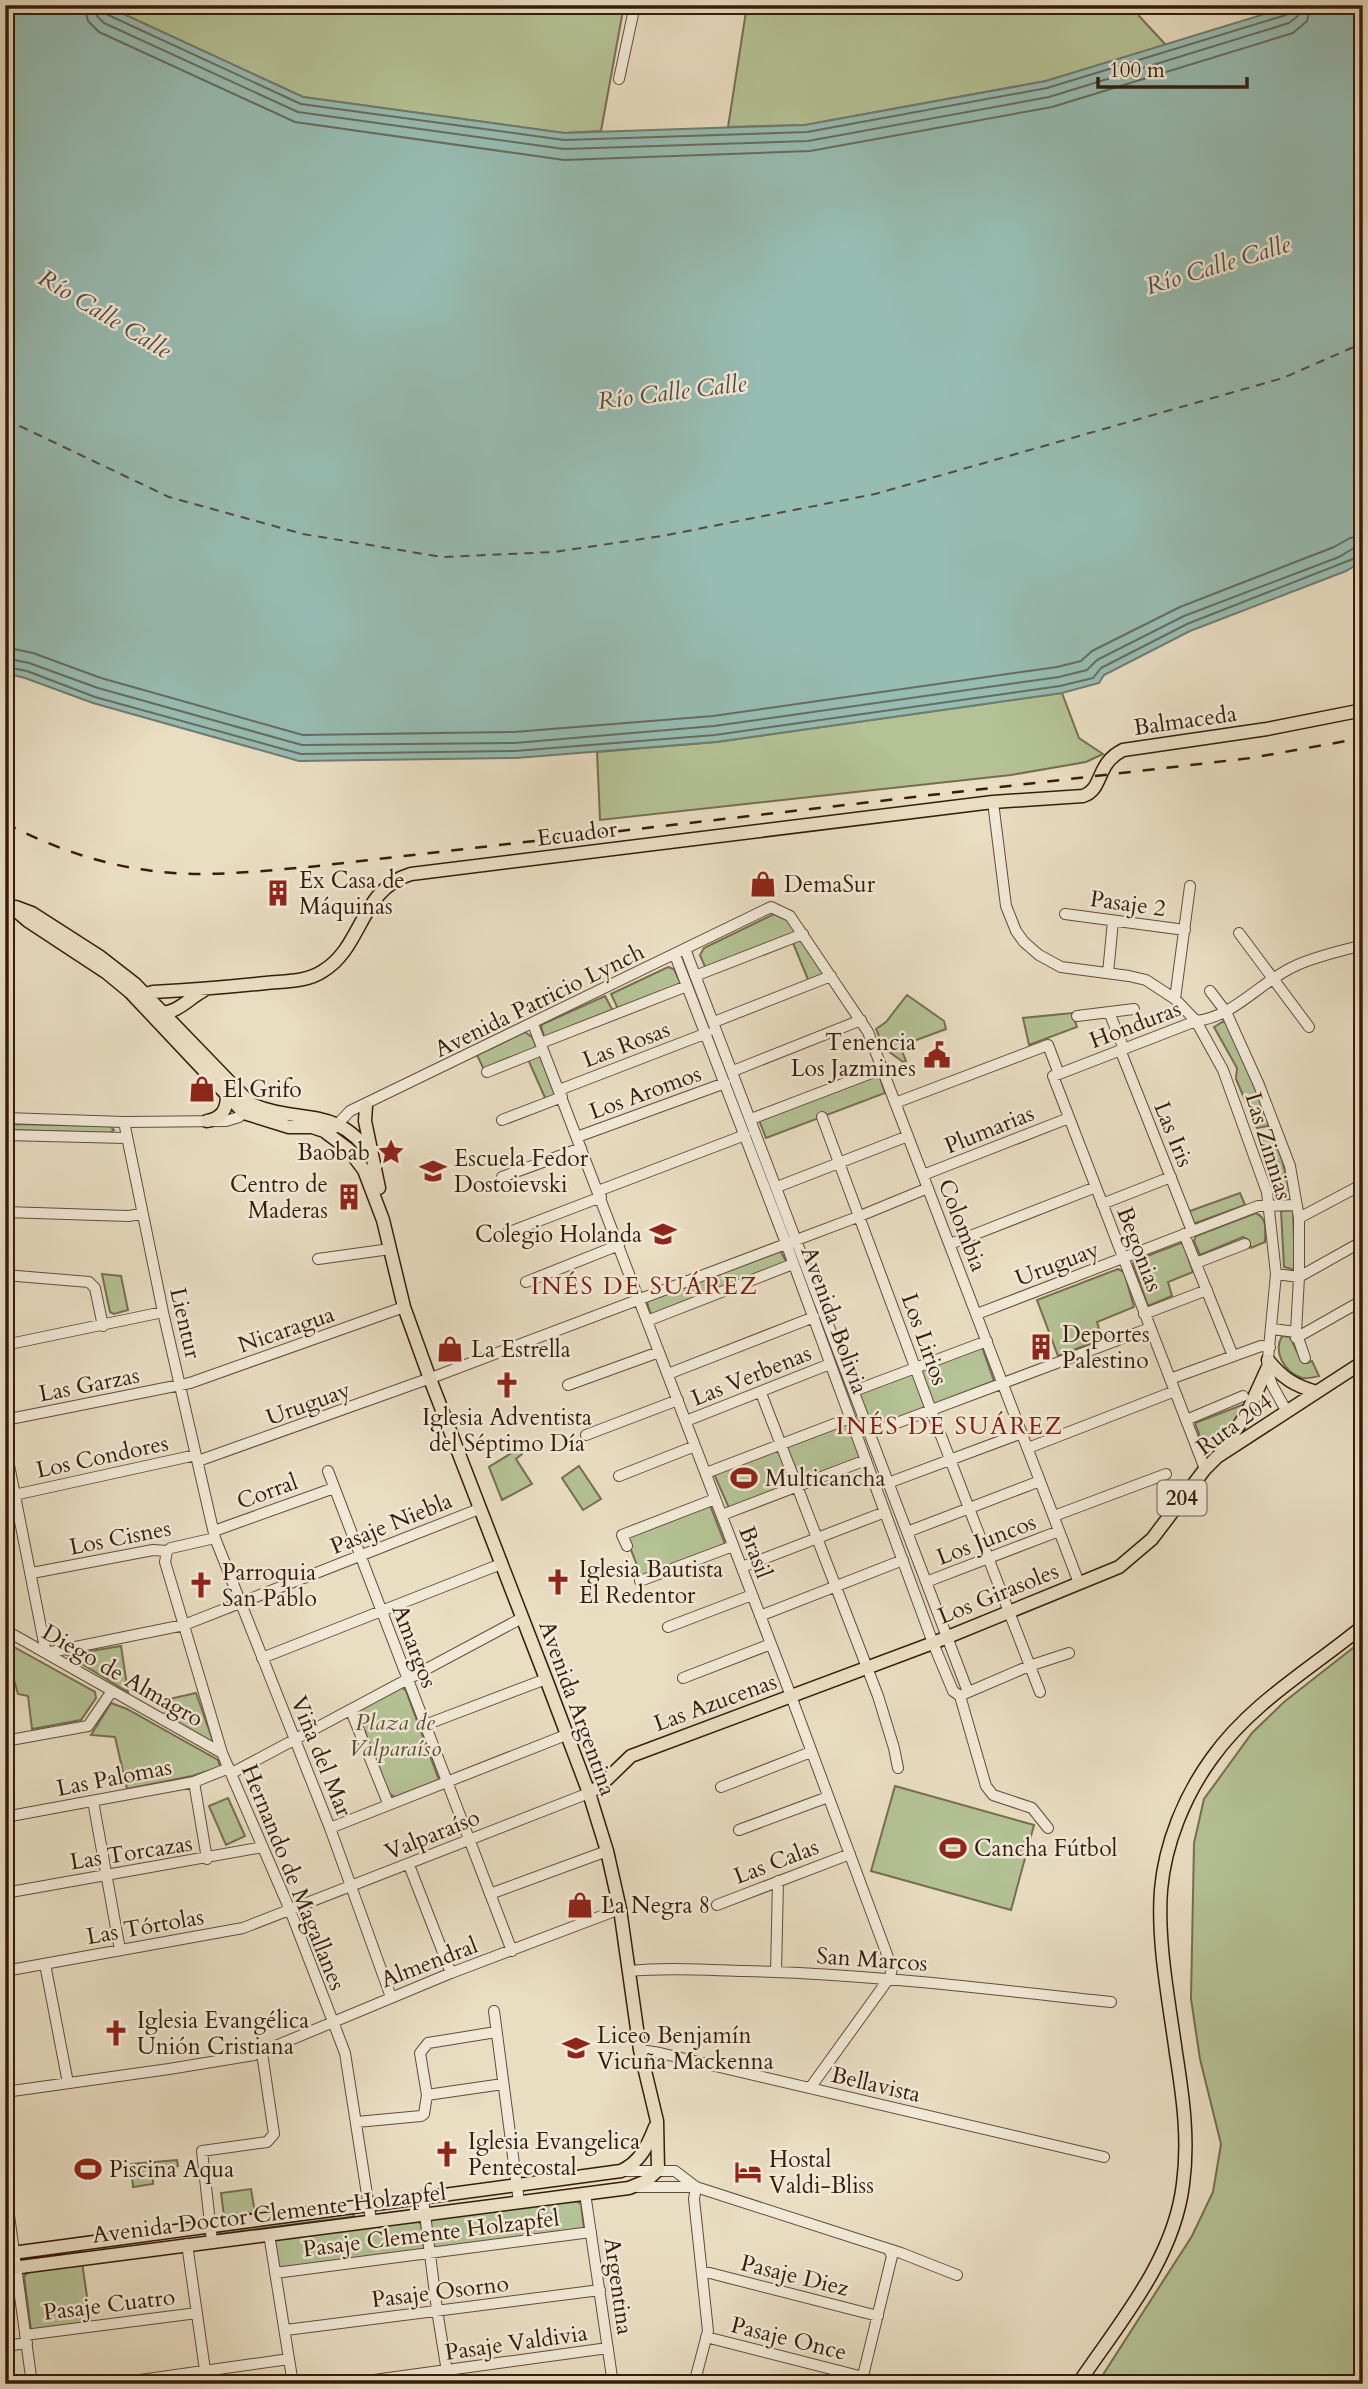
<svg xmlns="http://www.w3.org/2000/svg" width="1368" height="2389" viewBox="0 0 1368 2389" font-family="Cardo,serif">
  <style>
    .green { fill: #b4c295; stroke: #756f50; stroke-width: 2 }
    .water { fill: #97bcb2; stroke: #707c70; stroke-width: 2 }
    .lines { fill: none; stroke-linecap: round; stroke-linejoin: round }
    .shore { stroke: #666c5f; stroke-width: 2 }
    .ferry { stroke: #534c3e; stroke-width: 2; stroke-dasharray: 9 7; stroke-linecap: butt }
    .minor-casing { stroke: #634c3a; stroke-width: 12 }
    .major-casing { stroke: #361c0c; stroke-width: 15 }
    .minor { stroke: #f1e9d7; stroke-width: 10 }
    .major { stroke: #e9ddc2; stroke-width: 12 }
    .rail { stroke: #361c0c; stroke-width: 2.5; stroke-dasharray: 12 12; stroke-linecap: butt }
    .labels { text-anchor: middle; stroke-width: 5; stroke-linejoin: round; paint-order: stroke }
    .shield { fill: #f1e9d7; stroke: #6e5a49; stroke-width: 2 }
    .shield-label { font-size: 21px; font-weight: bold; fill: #361c0c }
    .street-label { font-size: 23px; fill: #361c0c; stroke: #f1e9d7 }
    .poi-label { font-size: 23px; fill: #361c0c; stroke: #f1e9d7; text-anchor: start }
    .park-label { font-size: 23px; font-style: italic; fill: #5c4e35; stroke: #f1e9d7 }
    .water-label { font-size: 24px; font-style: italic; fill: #534c3e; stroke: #f1e9d7 }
    .neighbourhood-label { font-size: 24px; letter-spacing: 2px; fill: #7a1f14; stroke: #f1e9d7 }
  </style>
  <rect width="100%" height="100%" fill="#e9ddc2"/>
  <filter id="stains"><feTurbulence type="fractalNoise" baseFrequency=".00286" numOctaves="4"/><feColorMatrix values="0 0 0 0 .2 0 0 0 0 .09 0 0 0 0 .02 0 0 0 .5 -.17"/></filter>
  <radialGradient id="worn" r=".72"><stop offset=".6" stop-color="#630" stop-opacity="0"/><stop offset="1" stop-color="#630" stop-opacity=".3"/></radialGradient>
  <path class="green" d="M104,5h520l-23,126 -37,2 -261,-36z
    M747,5h396l-4,11 27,29 -120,36 -241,44 -77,2z
    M1062,693l17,45 24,16 -17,8 -75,13 -411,45 -3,-68 119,-10z
    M774,914l18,8 35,53 -18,7 -18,-44 -85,31 -6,-14 4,-7z
    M668,967l6,2 8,17 -63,25 -8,-17z
    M907,995l37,26 2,8 -46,17 6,15 -3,1 -19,-14 -8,-19 10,-7z
    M605,996l9,17 -69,27 -4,-14 2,-2z
    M1072,1013l5,14 -48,18 -6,-27z
    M1224,1021l5,3 39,96v6l-11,2 -21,-49 1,-11 -23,-41z
    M525,1032l8,6 23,59 -10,3 -19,-43 -41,17 -9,-19z
    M879,1075l6,18 -119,45 -7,-18z
    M9,1124l101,2 4,4 -4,3 -102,-3 -3,-5z
    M1273,1136l9,23 10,41 -11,2 -20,-63z
    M1240,1193l5,12 -52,19 -6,-12z
    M1293,1210l2,60 -11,-3 -3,-56z
    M1256,1213c12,6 9,17 9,29l-14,6 -2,-7 -6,-4 -43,18 -6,-14 2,-5z
    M1181,1243l3,2 9,27 -25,10 4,14 -24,10 -15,-42 1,-3z
    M780,1250l7,13 -136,53 -4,-14 5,-3z
    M1118,1269l6,3 10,35 -37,15 5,17 -44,17 -21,-56z
    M102,1274l19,2 7,34 -14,4 -4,-2z
    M1282,1336l8,1 12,25 5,1 5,-2 7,15c-5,1 -12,3 -17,2 -18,-6 -29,-26 -20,-42z
    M982,1347l12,34 -123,49 -13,-37z
    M1242,1405l5,1 -23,32 -19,12 -10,-27z
    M850,1423l13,35 -134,50 -15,-34z
    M518,1449l4,5 -6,5 16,25 -30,16 -13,-33z
    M579,1466l22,33 -18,11 -21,-32z
    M710,1505l15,39 -83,34 -16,-41z
    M1363,1640v744h-266l95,-148 21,-44 8,-48 -21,-85 -9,-60 3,-156 10,-44 48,-66 32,-31z
    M5,1642l90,50 1,6 -15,22 -49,9 -4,-33 -10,-2 -6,-21h-7z
    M121,1646l7,46 -61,-37z
    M401,1686l5,5 33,89 -44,17 -8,-5 -30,-82z
    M196,1693l18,51 -51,-28 4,-7 -2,-9z
    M111,1703l16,6 91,51 2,7 -28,9 -65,13 -12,-52 -24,-2z
    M895,1786l139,39 -23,85 -140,-39z
    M228,1798l17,38 -19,9 -17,-39z
    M177,2160l1,6 -25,11v7l-20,3 -2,-23z
    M251,2189l4,24 -31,3 -3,-23z
    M576,2201l5,3 3,25 -152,20 -4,-31z
    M352,2213l2,3 -2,1 -133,17 2,-3z
    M413,2219l8,5 3,25 -147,21 -3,-27 1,-5z
    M82,2263l9,60 -60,8 -7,-55 7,-6z"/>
  <path class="water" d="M5,5h99l199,92 261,36 241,-8 241,-44 248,-76h69v556l-17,10 -156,60 -86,44 -5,8 -37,10 -346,49 -200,16 -217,3 -206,-58 -68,-25 -20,-5z"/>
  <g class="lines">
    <path class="shore" d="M84,5l4,16 11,11 196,90 269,38 246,-9 242,-44 241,-74 14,-12 4,-16
      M95,5l2,11 7,7 194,89 266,37 244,-8 241,-44 240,-74 9,-7 3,-11
      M104,5v6l4,4 193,89 263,36 243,-8 240,-44 239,-73 5,-4 1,-6
      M5,647l28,6 68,25 202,57 211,-3 199,-16 344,-49 24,-6 11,-10 88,-44 154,-60 16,-9 13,-2
      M5,658l24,5 69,25 204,57 213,-2 199,-17 345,-49 28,-7 10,-10 87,-44 155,-59 15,-9 9,-1
      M5,667l22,4 68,26 206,57 214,-3 200,-16 345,-49 33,-8 8,-10 86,-44 176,-69"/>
    <path class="ferry" d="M5,419l164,78 134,37 139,23 112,-5 108,-16 213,-42 408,-116 80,-35"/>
    <g class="minor-casing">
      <path id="minor" d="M619,79l16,-74
        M993,802l13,104 10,25 8,11 15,13 22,12 68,9 17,4 29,19 21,22 27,49 44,122 9,82 -9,95 5,16 15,27
        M1065,914l120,16
        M1239,933l70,94
        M685,949l283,743
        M675,955l111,288 147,400 20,48 7,5
        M1108,973l5,-52
        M695,976l108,-42
        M1210,991l16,21 33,73 31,81 9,52v59l-3,55 9,26
        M1175,999l15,-113
        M1109,1012l15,37
        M1077,1016l57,-7
        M714,1022l117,-46
        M533,1024l258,672 101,272 -2,9 -80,111
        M541,1043l146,-57
        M1121,1052l71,179
        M733,1071l128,-51
        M487,1072l50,-20
        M1059,1074l137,-53c38,-4 65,-40 99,-55 21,-10 46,-15 68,-21
        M559,1090l148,-57
        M895,1103l153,-58 11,29 -6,2 152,393
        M822,1117l109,293 109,282
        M5,1118l119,4 102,-1 13,-4 9,-9
        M751,1119l131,-50
        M502,1120l60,-23
        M124,1122l39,190 52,226 115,290 61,169
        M334,1128l16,-17 421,-204 19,9 78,116 211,551
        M5,1135l121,3
        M577,1137l148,-54
        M923,1175l146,-57
        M502,1177l79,-29
        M777,1187l131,-51
        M598,1191l147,-56
        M1102,1204l69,-27
        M5,1212l123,4 14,-2
        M1299,1218l64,-34
        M507,1233l94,-36
        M1184,1234l49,122
        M950,1244l146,-57
        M318,1259l72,-10
        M1196,1263l49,-19
        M1276,1274l23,3 64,-36
        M5,1275l84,7 6,6 8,38
        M526,1282l93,-37
        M977,1314l281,-108 39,-1
        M1144,1314l63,-24
        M647,1321l146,-57
        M1272,1329l24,3
        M1296,1338l67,-38
        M5,1345l158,-33
        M668,1374l146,-57
        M1170,1379l91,-33 9,1
        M568,1385l91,-33
        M854,1391l133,-50
        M761,1393l117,303 16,52 4,20
        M5,1420l185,-37 214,-76
        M1186,1420l57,-24
        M686,1421l144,-57
        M870,1433l280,-105
        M586,1435l92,-35
        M5,1445l41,208 138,-28 295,-116
        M1028,1448l147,-57
        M198,1461l241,-86 421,-159 68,-28
        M328,1471l184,480
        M706,1473l144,-55
        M619,1476l76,-30
        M888,1483l134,-50
        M5,1497l191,-42
        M722,1515l144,-55
        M1054,1516l112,-42
        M214,1531l120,-43
        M907,1532l133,-51
        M627,1546l-5,-11 93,-36
        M167,1551l-2,11 57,191 68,157 55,143 26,167
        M742,1567l143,-55
        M32,1573l121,-23 14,1 4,-3 44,-10
        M640,1581l93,-35
        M926,1582l133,-51
        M760,1616l143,-56
        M668,1627l84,-32
        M5,1630l217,123
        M262,1658l239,-94
        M683,1678l88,-34
        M964,1694l65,-28 40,-13
        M960,1696l26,90 7,9 39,13 16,20
        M351,1711l37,92
        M425,1725l121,-46
        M5,1741l83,-15 24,-35
        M232,1773l290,-155
        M194,1782l35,-14
        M721,1787l90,-35
        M93,1801l27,149
        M5,1817l189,-35 13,77
        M330,1828l236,-93
        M739,1830l89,-33
        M409,1865l42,108
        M5,1893l258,-46
        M490,1894l117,-43
        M717,1905l133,-51
        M45,1964l23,119
        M5,1971l238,-43 346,-135
        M629,1971c38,-4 78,-1 116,0 123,3 244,18 366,31
        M776,1972l2,-91
        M494,2011l25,191
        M640,2050l20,3 444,104
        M5,2092l164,-23 85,-14 197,-82 169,-64
        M427,2095l76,-11
        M357,2122l64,-6 3,-2 3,-19 -7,-42 8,-10 68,-11
        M621,2171h54l21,16 205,66 56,22
        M5,2186l27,198
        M637,2187h59
        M585,2193l28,191
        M423,2198l14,112 12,74
        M269,2234l24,150
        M212,2241l-10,-90 65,-9 7,-8 -12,-81
        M187,2244l20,140
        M702,2271l176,45
        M275,2273l316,-41
        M286,2330l314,-40
        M25,2335l172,-22
        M706,2337l157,40
        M5,2346l22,-3
        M112,2384l177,-25
        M345,2384l263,-36
        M694,2384l14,-53 -14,-132 2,-12
        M861,2384l31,-128 -3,-6"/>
    </g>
    <g class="major-casing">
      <path id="major" d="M16,907l16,6 67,43 36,28 116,120c49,21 87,0 121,53
        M140,1001l6,-7 7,-2c38,-2 75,-5 113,-9 19,-2 41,-1 57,-12 40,-24 37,-82 88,-97l582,-72 90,-6c21,-7 12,-32 40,-46l144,-21 96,-19
        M158,1013c19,1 30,-14 45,-22
        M366,1106l-1,15 14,67
        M207,1121c15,-3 20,-11 20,-26
        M1268,1360c14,18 27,26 49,32
        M1221,1451l25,-36 21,-46
        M589,1793l11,-7 31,-30 302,-113 186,-76 33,-28 53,-70 12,-12 146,-95
        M5,2254l616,-83c19,-9 26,-24 34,-44
        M5,2269l624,-81 17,-7 12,-11 -1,-49 -17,-71 -20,-141 -13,-58 -18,-58 -43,-114 -116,-300 -26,-72 -21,-87 -19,-50 -16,-21 -24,-18 -12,-4h-23l-45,-14 -114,-121 -23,-19 -79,-52 -20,-17
        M1078,2384c41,-61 96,-124 105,-200 6,-44 0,-87 -7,-131 -7,-52 -19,-111 -15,-163 4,-47 24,-95 51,-132 40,-56 99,-89 151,-132"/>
    </g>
    <use href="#minor" class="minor"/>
    <use href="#major" class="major"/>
    <path class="rail" d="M5,823c46,24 97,42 148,48 52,7 105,0 156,-4l942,-109 112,-20"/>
  </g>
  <defs>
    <g id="shop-bare" transform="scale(2.1)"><path d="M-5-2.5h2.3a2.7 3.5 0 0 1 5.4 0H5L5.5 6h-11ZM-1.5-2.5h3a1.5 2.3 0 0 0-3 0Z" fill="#8f2418" stroke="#f1e9d7" stroke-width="2.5" paint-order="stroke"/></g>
    <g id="building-bare" transform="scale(2.1)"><path d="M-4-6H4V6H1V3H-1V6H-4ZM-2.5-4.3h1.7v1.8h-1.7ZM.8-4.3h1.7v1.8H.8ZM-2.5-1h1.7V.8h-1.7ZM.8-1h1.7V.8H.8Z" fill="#8f2418" stroke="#f1e9d7" stroke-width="2.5" paint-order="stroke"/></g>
    <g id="civic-bare" transform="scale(2.1)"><path d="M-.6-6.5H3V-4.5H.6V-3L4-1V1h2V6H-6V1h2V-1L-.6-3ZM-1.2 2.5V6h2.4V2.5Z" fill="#8f2418" stroke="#f1e9d7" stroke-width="2.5" paint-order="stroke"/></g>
    <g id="sight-bare" transform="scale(2.1)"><path d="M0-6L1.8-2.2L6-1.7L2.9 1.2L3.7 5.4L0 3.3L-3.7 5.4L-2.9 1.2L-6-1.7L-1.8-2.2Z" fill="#8f2418" stroke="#f1e9d7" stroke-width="2.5" paint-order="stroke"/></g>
    <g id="school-bare" transform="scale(2.1)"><path d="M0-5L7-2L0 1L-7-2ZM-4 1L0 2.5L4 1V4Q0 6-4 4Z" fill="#8f2418" stroke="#f1e9d7" stroke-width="2.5" paint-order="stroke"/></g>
    <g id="church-bare" transform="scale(2.1)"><path d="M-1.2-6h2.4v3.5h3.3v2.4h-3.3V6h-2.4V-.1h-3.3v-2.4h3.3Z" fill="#8f2418" stroke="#f1e9d7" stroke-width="2.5" paint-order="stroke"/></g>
    <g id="stadium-bare" transform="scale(2.1)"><path d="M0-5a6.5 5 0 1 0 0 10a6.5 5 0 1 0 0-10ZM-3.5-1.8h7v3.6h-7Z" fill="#8f2418" stroke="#f1e9d7" stroke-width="2.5" paint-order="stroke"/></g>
    <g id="hotel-bare" transform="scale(2.1)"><path d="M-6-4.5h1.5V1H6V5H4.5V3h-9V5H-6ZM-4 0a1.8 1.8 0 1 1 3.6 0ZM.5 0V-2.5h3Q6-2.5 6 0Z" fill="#8f2418" stroke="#f1e9d7" stroke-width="2.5" paint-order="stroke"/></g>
  </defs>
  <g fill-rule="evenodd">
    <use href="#shop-bare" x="763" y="884"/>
    <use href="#building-bare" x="278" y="893"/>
    <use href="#civic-bare" x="937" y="1055"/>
    <use href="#shop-bare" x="202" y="1089"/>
    <use href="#sight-bare" x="391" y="1152"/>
    <use href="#school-bare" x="433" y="1171"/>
    <use href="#building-bare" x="349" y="1197"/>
    <use href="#school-bare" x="663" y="1234"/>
    <use href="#building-bare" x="1041" y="1347"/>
    <use href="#shop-bare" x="450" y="1349"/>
    <use href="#church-bare" x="507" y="1385"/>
    <use href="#stadium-bare" x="744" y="1478"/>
    <use href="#church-bare" x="558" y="1582"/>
    <use href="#church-bare" x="201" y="1585"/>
    <use href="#stadium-bare" x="953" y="1848"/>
    <use href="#shop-bare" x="580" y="1905"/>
    <use href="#church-bare" x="116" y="2033"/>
    <use href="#school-bare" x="576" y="2048"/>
    <use href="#church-bare" x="447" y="2154"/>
    <use href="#stadium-bare" x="88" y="2169"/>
    <use href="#hotel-bare" x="748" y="2172"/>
  </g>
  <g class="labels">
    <rect class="shield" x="1157.5" y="1480.5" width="49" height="35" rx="5"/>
    <g class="shield-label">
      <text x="1182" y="1505">204</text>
    </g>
    <g class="street-label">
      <text transform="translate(1185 720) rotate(-8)" y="8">Balmaceda</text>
      <text transform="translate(577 833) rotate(-7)" y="8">Ecuador</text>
      <text transform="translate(1128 903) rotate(8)" y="8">Pasaje 2</text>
      <text transform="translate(539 1000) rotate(-26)" y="8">Avenida Patricio Lynch</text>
      <text transform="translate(1135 1024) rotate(-21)" y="8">Honduras</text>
      <text transform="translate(626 1044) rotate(-21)" y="8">Las Rosas</text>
      <text transform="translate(645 1092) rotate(-20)" y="8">Los Aromos</text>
      <text transform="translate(989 1129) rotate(-22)" y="8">Plumarias</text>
      <text transform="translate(1174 1134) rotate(68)" y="8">Las Iris</text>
      <text transform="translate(1269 1146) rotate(73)" y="8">Las Zinnias</text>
      <text transform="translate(963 1225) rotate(69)" y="8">Colombia</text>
      <text transform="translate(1140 1249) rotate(69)" y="8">Begonias</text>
      <text transform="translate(1057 1263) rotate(-21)" y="8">Uruguay</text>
      <text transform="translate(835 1320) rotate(70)" y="8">Avenida Bolivia</text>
      <text transform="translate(186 1323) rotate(77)" y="8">Lientur</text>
      <text transform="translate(286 1329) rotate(-19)" y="8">Nicaragua</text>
      <text transform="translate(925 1339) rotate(70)" y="8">Los Lirios</text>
      <text transform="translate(751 1375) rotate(-22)" y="8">Las Verbenas</text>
      <text transform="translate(89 1384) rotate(-11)" y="8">Las Garzas</text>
      <text transform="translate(308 1403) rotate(-20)" y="8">Uruguay</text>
      <text transform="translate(1234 1424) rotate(-36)" y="8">Ruta 204</text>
      <text transform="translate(102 1456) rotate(-12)" y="8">Los Condores</text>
      <text transform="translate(267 1491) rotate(-20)" y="8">Corral</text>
      <text transform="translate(391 1523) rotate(-22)" y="8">Pasaje Niebla</text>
      <text transform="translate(120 1537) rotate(-11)" y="8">Los Cisnes</text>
      <text transform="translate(986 1539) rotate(-21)" y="8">Los Juncos</text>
      <text transform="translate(756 1552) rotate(69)" y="8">Brasil</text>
      <text transform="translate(998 1593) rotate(-22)" y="8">Los Girasoles</text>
      <text transform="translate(415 1646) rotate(69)" y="8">Amargos</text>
      <text transform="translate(123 1675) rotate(30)" y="8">Diego de Almagro</text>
      <text transform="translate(715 1702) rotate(-20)" y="8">Las Azucenas</text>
      <text transform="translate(578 1708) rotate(70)" y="8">Avenida Argentina</text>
      <text transform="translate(322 1756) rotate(68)" y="8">Viña del Mar</text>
      <text transform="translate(114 1777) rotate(-11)" y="8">Las Palomas</text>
      <text transform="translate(432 1834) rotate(-22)" y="8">Valparaíso</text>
      <text transform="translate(131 1852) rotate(-9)" y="8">Las Torcazas</text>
      <text transform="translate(776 1861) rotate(-21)" y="8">Las Calas</text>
      <text transform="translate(294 1877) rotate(68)" y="8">Hernando de Magallanes</text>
      <text transform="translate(145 1926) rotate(-10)" y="8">Las Tórtolas</text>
      <text transform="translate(872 1959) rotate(4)" y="8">San Marcos</text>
      <text transform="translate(429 1962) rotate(-21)" y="8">Almendral</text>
      <text transform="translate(876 2084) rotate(13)" y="8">Bellavista</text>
      <text transform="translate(269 2213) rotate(-7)" y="8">Avenida Doctor Clemente Holzapfel</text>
      <text transform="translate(431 2233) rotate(-7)" y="8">Pasaje Clemente Holzapfel</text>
      <text transform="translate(795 2275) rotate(14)" y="8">Pasaje Diez</text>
      <text transform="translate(619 2286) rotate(82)" y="8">Argentina</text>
      <text transform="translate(440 2291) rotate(-7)" y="8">Pasaje Osorno</text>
      <text transform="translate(109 2304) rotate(-7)" y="8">Pasaje Cuatro</text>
      <text transform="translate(789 2338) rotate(14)" y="8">Pasaje Once</text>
      <text transform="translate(516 2342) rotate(-8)" y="8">Pasaje Valdivia</text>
    </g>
    <g class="poi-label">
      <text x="299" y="888">Ex Casa de<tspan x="299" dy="26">Máquinas</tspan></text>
      <text x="784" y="892">DemaSur</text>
      <text x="916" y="1050" text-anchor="end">Tenencia<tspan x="916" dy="26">Los Jazmines</tspan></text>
      <text x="223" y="1097">El Grifo</text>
      <text x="370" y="1160" text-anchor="end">Baobab</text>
      <text x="454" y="1166">Escuela Fedor<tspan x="454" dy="26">Dostoievski</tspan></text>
      <text x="328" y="1192" text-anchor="end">Centro de<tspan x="328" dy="26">Maderas</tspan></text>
      <text x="642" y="1242" text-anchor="end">Colegio Holanda</text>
      <text x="1062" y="1342">Deportes<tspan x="1062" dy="26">Palestino</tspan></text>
      <text x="471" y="1357">La Estrella</text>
      <text x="507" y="1425" text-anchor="middle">Iglesia Adventista<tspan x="507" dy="26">del Séptimo Día</tspan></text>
      <text x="765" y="1486">Multicancha</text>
      <text x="579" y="1577">Iglesia Bautista<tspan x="579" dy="26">El Redentor</tspan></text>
      <text x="222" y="1580">Parroquia<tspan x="222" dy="26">San Pablo</tspan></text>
      <text x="974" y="1856">Cancha Fútbol</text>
      <text x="601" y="1913">La Negra 8</text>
      <text x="137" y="2028">Iglesia Evangélica<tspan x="137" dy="26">Unión Cristiana</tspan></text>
      <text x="597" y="2043">Liceo Benjamín<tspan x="597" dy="26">Vicuña Mackenna</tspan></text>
      <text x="468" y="2149">Iglesia Evangelica<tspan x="468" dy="26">Pentecostal</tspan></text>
      <text x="769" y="2167">Hostal<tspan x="769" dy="26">Valdi-Bliss</tspan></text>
      <text x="109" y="2177">Piscina Aqua</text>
    </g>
    <g class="park-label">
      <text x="395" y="1730">Plaza de<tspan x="395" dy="26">Valparaíso</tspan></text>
    </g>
    <g class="water-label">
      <text transform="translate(1218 265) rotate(-17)" y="8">Río Calle Calle</text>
      <text transform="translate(105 314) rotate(31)" y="8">Río Calle Calle</text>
      <text transform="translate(672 392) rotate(-7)" y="8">Río Calle Calle</text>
    </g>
    <g class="neighbourhood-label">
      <text x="645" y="1294">INÉS DE SUÁREZ</text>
      <text x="950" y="1434">INÉS DE SUÁREZ</text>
    </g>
  </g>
  <rect width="1368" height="2389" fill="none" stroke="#e9ddc2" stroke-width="28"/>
  <rect x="7" y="7" width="1354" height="2375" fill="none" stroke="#361c0c" stroke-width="3.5"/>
  <rect x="14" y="14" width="1340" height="2361" fill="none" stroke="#361c0c" stroke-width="2"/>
  <path d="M1098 77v10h149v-10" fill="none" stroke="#361c0c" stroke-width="3.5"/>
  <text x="1109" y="77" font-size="21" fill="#361c0c" stroke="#f1e9d7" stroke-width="5" paint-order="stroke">100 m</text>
  <rect width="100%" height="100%" filter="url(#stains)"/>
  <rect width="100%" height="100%" fill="url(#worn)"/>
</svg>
